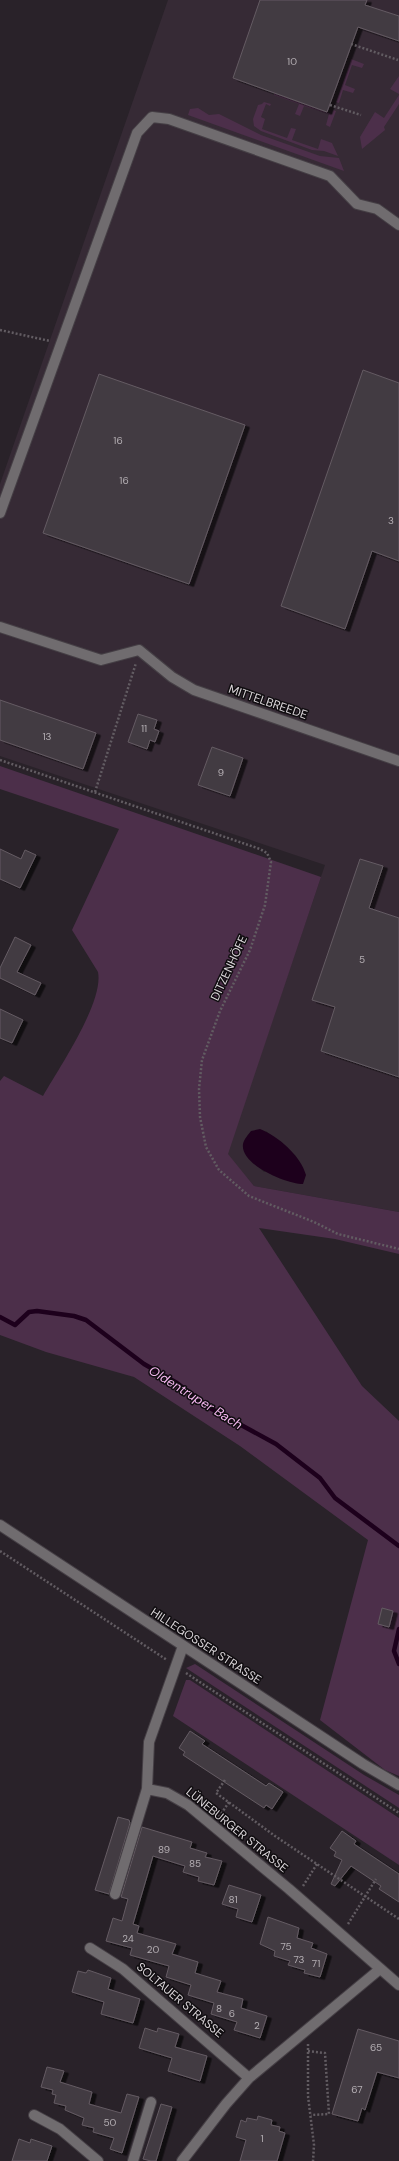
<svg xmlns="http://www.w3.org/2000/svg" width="399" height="2161" viewBox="0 0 399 2161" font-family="'DM Sans',sans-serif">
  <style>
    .built { fill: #362a35; fill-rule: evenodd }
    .green { fill: #4c2f4a }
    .water { fill: #1d001c }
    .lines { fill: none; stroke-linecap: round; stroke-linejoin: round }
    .stream { stroke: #1d001c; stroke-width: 4.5 }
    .building { fill: #433b42; stroke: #645b63; filter: url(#shadow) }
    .minor-casing { stroke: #453f45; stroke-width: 12 }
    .path { stroke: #625c62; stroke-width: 2.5; stroke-dasharray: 2 2; stroke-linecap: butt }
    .minor { stroke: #706c6f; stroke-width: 10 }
    .labels { text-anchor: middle; stroke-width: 3; stroke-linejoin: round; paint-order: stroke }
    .number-label { font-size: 10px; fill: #b4aeb3 }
    .street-label { font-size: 12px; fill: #dad5d9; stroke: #100d10 }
    .water-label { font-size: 13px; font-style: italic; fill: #f4b6ef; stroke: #100d10 }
  </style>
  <defs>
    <filter id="shadow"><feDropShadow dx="4.5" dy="2.5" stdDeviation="0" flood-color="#0009"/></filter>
  </defs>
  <rect width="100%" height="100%" fill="#292229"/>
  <path class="built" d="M168,0h231v1212l-145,-26 -27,-32 98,-289 -325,-109v-272zM266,1131l30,25 -32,16 -18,-17z"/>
  <path class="green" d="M351,59l13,5 -2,4 -10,-3 -7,20 10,4 -2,4 -10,-3 -4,13 -3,-1z
    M399,76v18l-9,-5z
    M274,93l58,21 1,-4 3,1 -6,16 -4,-2 3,-11 -25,-8 -4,10 -5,-2 4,-10 -25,-9z
    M399,95v9l-15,23 1,3 -23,19 -2,-12 15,-25 9,6z
    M264,102l7,2 -1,2 -4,-2 -5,13 4,2 -3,10 25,9 4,-10 5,1 -4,11 26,9 3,-10 11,4 6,13 -14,-5 -12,-1 -51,-19 -7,-5 -1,-7 5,-14 4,-1z
    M198,108l11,7 10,-1 42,21 59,21 19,2 5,13 -156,-56 2,-6z
    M0,766l321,111 -93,277 26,32 145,26v42l-64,-15 -76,-11 103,158 37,35v355l-14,-6 -65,-50 48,-180 -128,-94 -106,-69 -88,-25 -46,-17v-254l4,-5 39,20c16,-28 61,-94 55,-124l-26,-42 47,-101 -119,-40z
    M195,1664l169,111 35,20v13l-213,-140z
    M186,1680h4l209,138v47l-226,-149z"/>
  <path class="water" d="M260,1129c18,7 41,27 46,46l-3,9c-16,0 -63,-19 -60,-40 1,-5 5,-9 8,-13z"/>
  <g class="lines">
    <path class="stream" d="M0,1317l15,8 14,-13 8,-1 37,5 12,4 58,44 33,19 33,25 66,36 44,34 15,20 64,48
      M399,1629l-5,22 5,13"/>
  </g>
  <path class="building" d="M260,0h107l-2,5 34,11v25l-41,-14 -31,85 -94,-34z
    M363,370l36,13v178l-27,-10 -27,78 -64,-23z
    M99,374l146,51 -56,159 -146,-51z
    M0,700l96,33 -13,36 -83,-29z
    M138,714l19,6 -3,9 5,2 -4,11 -5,-2 -3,9 -19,-7z
    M212,747l31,11 -13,38 -32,-11z
    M0,849l21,10 4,-9 11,5 -16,33 -20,-9z
    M360,859l23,7 -14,42 30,10v159l-78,-26 14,-44 -23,-7z
    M15,937l16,8 -14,27 24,11 -6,12 -35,-17v-10z
    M0,1009l23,11 -11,23 -12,-5z
    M382,1608l11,3 -4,16 -11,-3z
    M190,1731l15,10 -3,3 64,42 3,-3 14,9 -11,17 -6,-4 -2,3 -81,-53 2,-3 -6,-4z
    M118,1817l11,3 1,3 -21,71 -14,-4z
    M142,1827l50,15 -2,6 17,5 -2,4 17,4 -8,24 -16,-4 1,-4 -16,-5 2,-6 -32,-10 -20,68 6,2 -2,7 39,11 -4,10 26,8 -3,11 26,8 -4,11 26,7 -2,9 26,8 -7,22 -26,-8 3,-8 -26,-8 3,-11 -26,-8 3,-10 -25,-8 3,-11 -39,-11 2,-7 -26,-7 7,-23 9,3 6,-22 -7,-2z
    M342,1831l14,10 -2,3 45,30v28l-20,-13 2,-3 -30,-20 -16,20 -4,-2 11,-24 -8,-4 2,-4 -6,-4z
    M229,1885l32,10 -9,27 -16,-5 2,-8 -16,-5z
    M268,1917l31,11 -2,10 16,5 -2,5 16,6 -7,23 -16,-4 1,-3 -17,-5 2,-4 -16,-5 1,-5 -15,-7z
    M88,1970l23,8 -3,11 32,10 -7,24 -32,-9 3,-12 -32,-10 6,-21 8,2z
    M145,2028l12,4 1,-4 21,6 -4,13 32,9 -7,25 -32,-10 4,-13 -33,-10z
    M358,2029l41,12v37l-22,-6 -12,38 -3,-2 -4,13 -26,-7z
    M47,2067l17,4 -4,11 32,10 -3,12 32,9 6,-19 12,3 -17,56 -12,-4 4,-11 -21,-6 1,-4 -12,-3 2,-7 -19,-8 1,-4 -12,-3 2,-8 -4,-1 1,-4 -12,-3z
    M161,2104l11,3 -16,54h-5l-8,-2z
    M258,2116l14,4 -1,5 9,2 -1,4 6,2 -8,28h-37l6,-21 -10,-3 5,-17 5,2 1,-4 10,2z
    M19,2139l11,4 1,-4 21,7 -5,15h-35z"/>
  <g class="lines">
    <g class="minor-casing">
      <path id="minor" d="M0,513l137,-380 15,-16 17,2 161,57 27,28 20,5 22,16
        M0,627l101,33 38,-10 33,27 22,13 205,71
        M0,1525l363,239 36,21
        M147,1789l20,4 21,12 101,84 110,96
        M115,1894l32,-105 2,-47 34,-96
        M90,1948l33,21 126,109
        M34,2115l26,14 38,32
        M133,2161l18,-59
        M182,2161l44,-57 23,-26 131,-109"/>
    </g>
    <path class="path" d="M351,44l47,16
      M330,105l31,10
      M0,330l50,11
      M0,760l260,89 7,4 4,9 -6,43 -15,45 -30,61 -18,49 -3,29 1,28 6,30 13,23 30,26 65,26 24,12 61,15
      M95,792l41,-129
      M0,1551l167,109
      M186,1673l213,140
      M225,1780l-9,13 59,43 124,83
      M219,1817l10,-15
      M303,1886l14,-22
      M348,1924l28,-45
      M308,2044v52l6,49 -1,16
      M308,2051l17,2 4,61 -18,1"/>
    <use href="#minor" class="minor"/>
  </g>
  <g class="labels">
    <g class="number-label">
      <text x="292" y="65">10</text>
      <text x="118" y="444">16</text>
      <text x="124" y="484">16</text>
      <text x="391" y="524">3</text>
      <text x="144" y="732">11</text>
      <text x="47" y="740">13</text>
      <text x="221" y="776">9</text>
      <text x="362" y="963">5</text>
      <text x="164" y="1853">89</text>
      <text x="195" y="1867">85</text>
      <text x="233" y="1903">81</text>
      <text x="128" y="1942">24</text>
      <text x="286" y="1950">75</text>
      <text x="153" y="1953">20</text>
      <text x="299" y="1963">73</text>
      <text x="316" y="1967">71</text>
      <text x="219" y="2012">8</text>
      <text x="232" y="2017">6</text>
      <text x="257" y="2029">2</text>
      <text x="376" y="2051">65</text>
      <text x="357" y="2093">67</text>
      <text x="110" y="2126">50</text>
      <text x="262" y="2142">1</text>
    </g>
    <g class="street-label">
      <text transform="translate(268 702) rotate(19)" y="4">MITTELBREEDE</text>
      <text transform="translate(229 968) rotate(-65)" y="4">DITZENHÖFE</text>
      <text transform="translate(206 1646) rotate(33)" y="4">HILLEGOSSER STRASSE</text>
      <text transform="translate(237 1830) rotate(39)" y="4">LÜNEBURGER STRASSE</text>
      <text transform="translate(180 2000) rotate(40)" y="4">SOLTAUER STRASSE</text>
    </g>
    <g class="water-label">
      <text transform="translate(196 1397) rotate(32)" y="5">Oldentruper Bach</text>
    </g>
  </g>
</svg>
